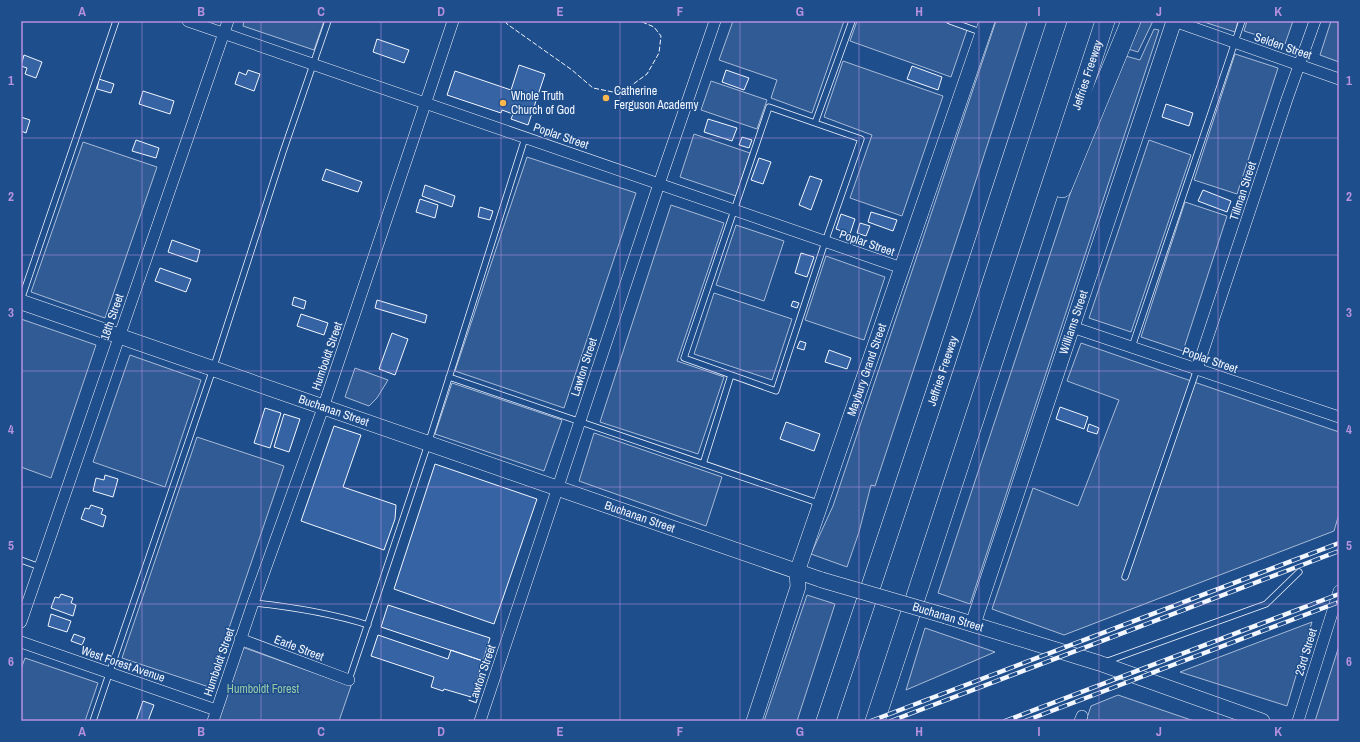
<svg xmlns="http://www.w3.org/2000/svg" width="1360" height="742" viewBox="0 0 1360 742" font-family="'Archivo Narrow',sans-serif">
  <style>
    .built { fill: #305b95; stroke: #a8bbd7 }
    .building { fill: #3563a3; stroke: #f2f6ff }
    .lines { fill: none; stroke-linecap: round; stroke-linejoin: round }
    .lane-casing { stroke: #f2f6ff; stroke-width: 7 }
    .street-casing { stroke: #f2f6ff; stroke-width: 12 }
    .secondary-casing { stroke: #f2f6ff; stroke-width: 16 }
    .highway-casing { stroke: #f2f6ff; stroke-width: 20 }
    .lane { stroke: #1f4e8c; stroke-width: 5.5 }
    .street { stroke: #1f4e8c; stroke-width: 11 }
    .secondary { stroke: #1f4e8c; stroke-width: 15 }
    .highway { stroke: #1f4e8c; stroke-width: 19 }
    .rail-casing { stroke: #f2f6ff; stroke-width: 4.5 }
    .rail { stroke: #1f4e8c; stroke-width: 3; stroke-dasharray: 9; stroke-linecap: butt }
    .secondary-bridge-casing { stroke: #f2f6ff; stroke-width: 16; stroke-linecap: butt }
    .secondary-bridge { stroke: #1f4e8c; stroke-width: 15 }
    .fence { stroke: #f2f6ff; stroke-width: 1; stroke-dasharray: 5 2; stroke-linecap: butt }
    .grid { fill: none; stroke: #b691df; stroke-width: 1; stroke-opacity: 0.55 }
    .poi-dot { fill: #ffb74d; stroke: #1f4e8c; stroke-width: 1.5 }
    .labels { text-anchor: middle; stroke-width: 3; stroke-linejoin: round; paint-order: stroke }
    .street-label { font-size: 12px; fill: #f2f6ff; stroke: #1f4e8c }
    .poi-label { font-size: 12px; fill: #f2f6ff; stroke: #1f4e8c; text-anchor: start }
    .park-label { font-size: 12px; fill: #97c8a6; stroke: #1f4e8c }
    .neatline { fill: none; stroke: #b691df; stroke-width: 1.5 }
    .grid-label { font-size: 13px; text-anchor: middle; font-weight: bold; fill: #b691df }
  </style>
  <rect width="100%" height="100%" fill="#1f4e8c"/>
  <path class="built" d="M244,21h80l-10,29 -71,-24z
    M733,21h111l-32,92 -41,-15 6,-18 -58,-20z
    M857,21h85l25,9 -16,47 -101,-36z
    M996,21h26l5,2 -64,197 -88,266 -4,-1 -12,47 -12,35 -36,-13 22,-48z
    M1136,21h17l-15,31 -13,-4z
    M1201,21h37l-3,11z
    M1247,21h46l-8,23 -41,-13z
    M1331,21h8v41l-19,-7z
    M1154,29l5,1 -189,574 -32,-11 139,-420 45,-118 18,5z
    M1235,54l43,14 -41,126 -43,-14z
    M843,61l100,35 -41,120 -52,-18 22,-63 -48,-18z
    M711,81l56,19 -10,29 -56,-19z
    M694,134l56,19 -14,43 -56,-19z
    M1149,140l42,15 -60,177 -42,-14z
    M83,142l74,25 -52,151 -74,-26z
    M527,157l109,36 -72,215 -109,-37z
    M1185,202l42,14 -44,135 -42,-14z
    M671,205l53,18 -47,138 47,16 -26,77 -98,-32z
    M736,225l48,16 -20,60 -48,-16z
    M826,256l59,21 -21,63 -59,-20z
    M714,293l78,26 -20,61 -78,-26z
    M21,319l75,26 -45,133 -30,-11z
    M1081,343l258,89v82l-5,17 -270,104 -72,-26 41,-121 45,18 41,-106 -52,-19z
    M130,355l71,25 -36,107 -72,-25z
    M355,368l33,12 -11,18 -8,8 -24,-9z
    M452,383l110,37 -18,51 -109,-37z
    M594,433l128,44 -16,49 -127,-45z
    M197,437l87,29 -75,221 -87,-29z
    M807,595l28,9 -38,117h-33z
    M1312,622l-25,84 -107,-34z
    M925,628l70,24 -89,38z
    M1339,646v75h-24z
    M242,647l109,39 -12,35h-123z
    M25,658l73,25 -13,38h-64v-52z
    M1118,695l76,26h-108l5,-15z"/>
  <path class="building" d="M377,39l32,11 -5,13 -31,-11z
    M24,55l18,7 -6,16 -11,-4 2,-6 -6,-2z
    M519,65l26,9 -17,51 -17,-6 2,-5 -11,-4 -1,3 -54,-18 8,-24 56,19z
    M912,66l30,11 -4,13 -31,-11z
    M248,70l12,4 -6,17 -19,-7 4,-12 7,3z
    M726,70l23,8 -5,12 -22,-8z
    M99,79l15,5 -3,9 -14,-4z
    M143,91l31,10 -4,13 -31,-10z
    M1166,104l27,9 -4,13 -27,-9z
    M21,117l9,3 -4,13 -5,-2z
    M708,119l29,9 -5,13 -28,-9z
    M742,137l10,3 -3,8 -10,-3z
    M136,140l23,8 -3,10 -24,-7z
    M759,158l12,4 -8,22 -12,-4z
    M326,169l36,13 -4,10 -36,-12z
    M810,176l12,4 -11,30 -12,-5z
    M425,185l30,11 -3,11 -30,-11z
    M1203,190l28,11 -4,11 -29,-11z
    M420,199l18,6 -3,13 -19,-6z
    M480,207l13,4 -3,9 -12,-3z
    M871,212l26,8 -4,11 -25,-9z
    M841,214l14,5 -5,15 -14,-5z
    M860,223l10,3 -4,10 -9,-3z
    M172,240l28,10 -3,12 -29,-10z
    M801,253l13,4 -7,20 -12,-4z
    M160,268l31,11 -5,13 -31,-11z
    M294,297l12,4 -2,8 -12,-4z
    M377,300l50,15 -2,8 -50,-15z
    M793,301l6,2 -2,5 -6,-2z
    M301,314l27,9 -4,12 -27,-9z
    M392,333l16,6 -13,36 -16,-6z
    M800,341l6,2 -2,7 -7,-2z
    M829,350l22,8 -4,11 -22,-7z
    M1060,407l28,10 -4,12 -28,-10z
    M265,408l16,5 -11,35 -16,-5z
    M284,414l16,5 -11,33 -15,-5z
    M786,422l34,12 -6,17 -34,-12z
    M1089,424l10,4 -2,6 -10,-3z
    M334,426l27,9 -18,52 53,18 -1,14 -11,31 -83,-29z
    M435,464l102,35 -43,125 -100,-35z
    M105,475l13,4 -5,18 -20,-6 3,-13 8,2z
    M91,505l12,4 -2,5 5,2 -3,11 -22,-8 4,-11 4,1z
    M61,594l12,4 -2,5 5,2 -3,11 -22,-8 4,-11 4,1z
    M388,605l102,33 -7,23 -102,-34z
    M51,614l20,7 -4,11 -19,-6z
    M74,634l11,4 -3,7 -11,-4z
    M378,635l70,24 3,-9 32,11 -12,36 -27,-8 -1,2 -12,-4 3,-10 -63,-21z
    M143,701l11,4 -6,16h-12z"/>
  <g class="lines">
    <g class="lane-casing">
      <path id="lane" d="M950,21l33,12
        M769,107l92,32 -36,103 -49,149 -92,-33z
        M815,123l37,-102
        M21,300l95,-279
        M1132,347l110,-326
        M449,377l372,127
        M703,464l28,-89
        M21,560l19,7
        M1125,577l72,-208
        M253,603c39,4 77,10 115,22
        M1105,662l161,-58 33,-32
        M349,680l79,-236 97,-306
        M93,721l120,-352 70,-217 45,-131"/>
    </g>
    <g class="street-casing">
      <path id="street" d="M188,21l714,247
        M1174,21l165,58
        M1072,327l267,90
        M1197,369l90,-270 28,-78
        M21,622l207,-601
        M240,639l109,41
        M21,642l195,68
        M213,721l40,-118 70,-195 130,-387
        M480,721l179,-537 56,-163
        M1080,721l2,-5
        M1298,721l41,-130"/>
    </g>
    <g class="secondary-casing">
      <g id="secondary">
        <path id="s1" d="M21,302l801,278"/>
        <path d="M946,616l153,47 163,58"/>
        <path id="s2" d="M973,624l201,-603"/>
        <path id="s3" d="M754,721l44,-134 -1,-15 190,-551"/>
      </g>
    </g>
    <g class="highway-casing">
      <g id="highway">
        <path d="M1062,188l69,-167"/>
        <path id="s4" d="M826,721l110,-330 121,-370"/>
        <path id="s5" d="M875,721l230,-700"/>
      </g>
    </g>
    <use href="#lane" class="lane"/>
    <use href="#street" class="street"/>
    <use href="#secondary" class="secondary"/>
    <use href="#highway" class="highway"/>
    <g class="rail-casing">
      <path id="rail" d="M871,721l468,-178
        M891,721l448,-170
        M1005,721l334,-127
        M1025,721l314,-119"/>
    </g>
    <use href="#rail" class="rail"/>
    <g class="secondary-bridge-casing">
      <path id="secondary-bridge" d="M822,580l124,36"/>
    </g>
    <use href="#secondary-bridge" class="secondary-bridge"/>
    <path class="fence" d="M505,21l2,3 65,46 21,18 20,4 15,-4 19,-14 12,-21 2,-17 -7,-9 -14,-6"/>
  </g>
  <path class="grid" d="M142,21v700M261,21v700M381,21v700M501,21v700M620,21v700M740,21v700M859,21v700M979,21v700M1099,21v700M1218,21v700M21,138h1318M21,255h1318M21,371h1318M21,487h1318M21,604h1318"/>
  <g class="poi-dot">
    <circle cx="606" cy="98" r="4"/>
    <circle cx="503" cy="103" r="4"/>
  </g>
  <g class="labels">
    <g class="street-label">
      <text transform="translate(1283 46) rotate(19)" y="4">Selden Street</text>
      <text dy="4" stroke="none"><textPath href="#s5" startOffset="680">Jeffries Freeway</textPath></text>
      <text transform="translate(561 136) rotate(19)" y="4">Poplar Street</text>
      <text transform="translate(1243 191) rotate(-72)" y="4">Tillman Street</text>
      <text transform="translate(867 243) rotate(19)" y="4">Poplar Street</text>
      <text transform="translate(112 317) rotate(-71)" y="4">18th Street</text>
      <text dy="4" stroke="none"><textPath href="#s2" startOffset="318">Williams Street</textPath></text>
      <text transform="translate(327 356) rotate(-71)" y="4">Humboldt Street</text>
      <text transform="translate(1210 360) rotate(19)" y="4">Poplar Street</text>
      <text transform="translate(584 367) rotate(-72)" y="4">Lawton Street</text>
      <text dy="4" stroke="none"><textPath href="#s3" startOffset="370">Maybury Grand Street</textPath></text>
      <text dy="4" stroke="none"><textPath href="#s4" startOffset="369">Jeffries Freeway</textPath></text>
      <text dy="4" stroke="none"><textPath href="#s1" startOffset="331">Buchanan Street</textPath></text>
      <text dy="4" stroke="none"><textPath href="#s1" startOffset="655">Buchanan Street</textPath></text>
      <text transform="translate(948 617) rotate(17)" y="4">Buchanan Street</text>
      <text transform="translate(299 648) rotate(21)" y="4">Earle Street</text>
      <text transform="translate(1306 652) rotate(-73)" y="4">23rd Street</text>
      <text transform="translate(219 662) rotate(-71)" y="4">Humboldt Street</text>
      <text transform="translate(123 664) rotate(19)" y="4">West Forest Avenue</text>
      <text transform="translate(482 674) rotate(-71)" y="4">Lawton Street</text>
    </g>
    <g class="poi-label">
      <text x="614" y="95">Catherine<tspan x="614" dy="14">Ferguson Academy</tspan></text>
      <text x="511" y="100">Whole Truth<tspan x="511" dy="14">Church of God</tspan></text>
    </g>
    <g class="park-label">
      <text x="263" y="693">Humboldt Forest</text>
    </g>
  </g>
  <rect width="1360" height="742" fill="none" stroke="#1f4e8c" stroke-width="44"/>
  <rect x="22" y="22" width="1316" height="698" class="neatline"/>
  <g class="grid-label">
    <text x="82" y="16">A</text>
    <text x="201" y="16">B</text>
    <text x="321" y="16">C</text>
    <text x="441" y="16">D</text>
    <text x="560" y="16">E</text>
    <text x="680" y="16">F</text>
    <text x="800" y="16">G</text>
    <text x="919" y="16">H</text>
    <text x="1039" y="16">I</text>
    <text x="1159" y="16">J</text>
    <text x="1278" y="16">K</text>
    <text x="11" y="85">1</text>
    <text x="1349" y="85">1</text>
    <text x="11" y="201">2</text>
    <text x="1349" y="201">2</text>
    <text x="11" y="317">3</text>
    <text x="1349" y="317">3</text>
    <text x="11" y="434">4</text>
    <text x="1349" y="434">4</text>
    <text x="11" y="550">5</text>
    <text x="1349" y="550">5</text>
    <text x="11" y="666">6</text>
    <text x="1349" y="666">6</text>
    <text x="82" y="736">A</text>
    <text x="201" y="736">B</text>
    <text x="321" y="736">C</text>
    <text x="441" y="736">D</text>
    <text x="560" y="736">E</text>
    <text x="680" y="736">F</text>
    <text x="800" y="736">G</text>
    <text x="919" y="736">H</text>
    <text x="1039" y="736">I</text>
    <text x="1159" y="736">J</text>
    <text x="1278" y="736">K</text>
  </g>
</svg>
